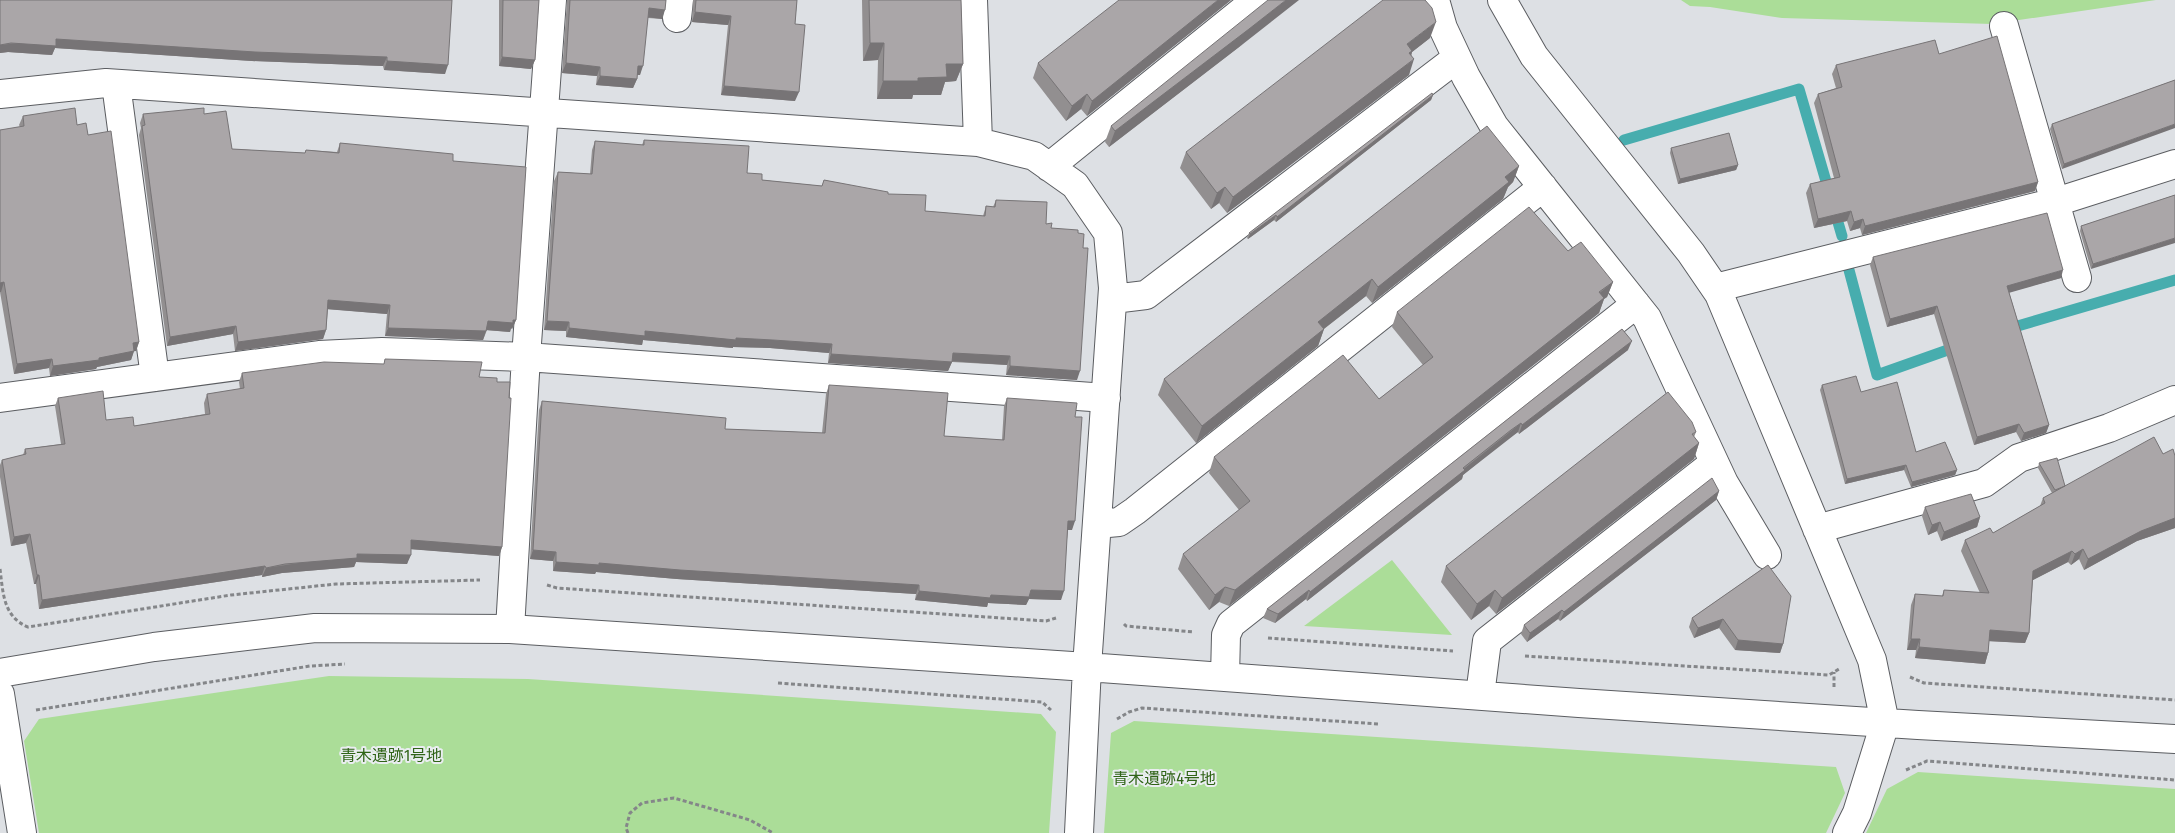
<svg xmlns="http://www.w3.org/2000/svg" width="2175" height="833" viewBox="0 0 2175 833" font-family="'Fira Sans Condensed','Noto Sans JP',sans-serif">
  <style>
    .green { fill: #abdd98 }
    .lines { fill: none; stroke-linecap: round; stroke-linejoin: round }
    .stream { stroke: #47adae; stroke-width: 11 }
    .minor-casing { stroke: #5b5d61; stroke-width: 30 }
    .path { stroke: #848689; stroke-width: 3; stroke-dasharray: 4 2.5; stroke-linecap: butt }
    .minor { stroke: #fff; stroke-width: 28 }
    .wall { fill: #928f90 }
    .shaded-wall { fill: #777476 }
    .building { fill: #aaa6a8; stroke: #777476 }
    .labels { text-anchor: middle; stroke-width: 4; stroke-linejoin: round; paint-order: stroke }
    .park-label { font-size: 16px; fill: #306417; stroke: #eaedf1 }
  </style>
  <rect width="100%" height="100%" fill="#dde0e4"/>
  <path class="green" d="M1681,0h475l-164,24 -210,-6 -72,-11 -20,-1z
    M1392,560l60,75 -148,-9z
    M329,676l199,3 513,35 15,18 -7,101h-1010l-15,-92 15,-22z
    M1134,721l702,46 9,26 -19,40h-722l7,-100z
    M1918,772l257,17v44h-309l21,-44z"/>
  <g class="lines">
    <path class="stream" d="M1624,140l175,-51 43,147
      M1849,270l28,105 82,-29
      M2004,330l171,-50"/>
    <g class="minor-casing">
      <path id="minor" d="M973,0l5,142
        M1435,0l8,28 23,49 28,49 153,192 77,165 43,72
        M1502,0l32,56 157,197 28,41 153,366 13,63 -28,90 -10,20
        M677,18l2,-18
        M2004,26l73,252
        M116,84l39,293
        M0,94l106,-11 872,59 56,14 41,29 33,48 5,55 -26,379 -8,166
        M1049,167l207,-167
        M1715,288l341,-86 119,-38
        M1113,299l33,-4 311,-237
        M0,398l319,-43 63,-3 144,5 580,41
        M1097,524l22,-2 16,-11 408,-324
        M1817,529l167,-46 35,-25 90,-30 66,-28
        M510,629l16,-272 26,-357
        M0,673l154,-26 161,-19 195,1 577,38 492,36 339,22 257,14
        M1225,677l1,-42 5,-11 405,-320
        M0,694l22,139
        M1480,695l7,-54 227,-178"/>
    </g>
    <path class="path" d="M0,569c3,23 3,48 28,58l203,-32 105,-11 144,-4
      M547,585l10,3 489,33 10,-3
      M1124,624l2,2 68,6
      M1268,638l185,13
      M1525,656l304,19 10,-6
      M1910,677l14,6 251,17
      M778,683l264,19 9,8
      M1834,687v-15
      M36,710l274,-44 35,-2
      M1117,719l12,-7 13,-4 236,16
      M1906,770l21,-9 248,19
      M628,833l-2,-5 4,-15 12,-10 32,-5 76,22 23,13"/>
    <use href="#minor" class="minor"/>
  </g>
  <path class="wall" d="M0,0h452l-7,74 -61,-4 -1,-4 -131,-5 -197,-13 -3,7 -44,-3 -8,1z
    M499,0h40l-4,60 -4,9 -32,-3z
    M567,0h99l-4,19 -14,-1 -8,57h-3v4l-4,9 -37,-3 1,-9 -35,-3z
    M693,0h104l-2,24v77l-74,-6 7,-70 -36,-3z
    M862,0h99l2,64 -7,17 -11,1 -4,13h-28l-1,4h-35l1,-39 -15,1z
    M1231,0l-144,116 -6,-7 -15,12 -33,-43 5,-15z
    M1430,38l-18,14 -3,23 -182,138 -8,-10 -8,6 -31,-41 6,-16z
    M1243,44l-134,103 -4,-5 6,-16z
    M1939,54l99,128 -3,9 -173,44 -2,-7 -10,3 -3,-10 -33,7 -8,-35 4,-9 24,-6 -20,-75 4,-9 18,-6 -4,-14 4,-9z
    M2175,80l-113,89 -12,-40 2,-5z
    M1433,95l-2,5 -155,122 -2,-2 -26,19 -1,-1 2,-5z
    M143,114h61l28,35 73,4 1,-3 31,2 3,-9 113,18 63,159 -4,9 -1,-1 -1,4 -23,-2 -4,10 -98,-4 2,-22 -59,-5 -2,21 -3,9 -88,12 -2,-17 -66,12 -28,-211 2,-7 -1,-5z
    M23,116l54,9 11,10 51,207 -3,9h-2l-3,9 -34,7 -1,2 -46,7 -1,-8 -35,6 -14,-82v-162l20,-3 -1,-2z
    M644,140l103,33 15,7 60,6 2,-6 64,14 37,17 58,5 3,-10 7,1 3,-7 50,24 5,4 27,5 5,15 -6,132 -71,-5 1,-10 -55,-3 -4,9 -120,-8 1,-10 -59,-5 -37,-1v1l-90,-8 -1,5 -76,-8v-6l-22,-1 10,-149 4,-9 32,2 2,-24 3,-9 47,4z
    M1671,148l67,17 -2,5 -58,14 -8,-31z
    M1519,166l-6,16 -5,5 -5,12 -131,104 -6,-7 -42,33 -6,17 -122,97 -38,-48 6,-16z
    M2175,195l-84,74 -11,-38 1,-5z
    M1568,251l45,31 -6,15 -3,2 -5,14 -370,293 -10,-4 -10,8 -31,-41 5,-15 56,-44 -30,-37 5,-16 165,-58 44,-34 -31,-38 5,-15z
    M1873,257l188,21 -52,14 40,133 -3,8 -25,8 -5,-9 -42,13 -40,-131 -47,13 -17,-62z
    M1622,329l6,21 -109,84 -1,-2 -11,7 -44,36 -1,4 -155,122 -1,-2 -31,24 -12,-5 4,-9z
    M385,359l94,18 23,170 -3,9 -88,-7 -4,15 -51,-2 -2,5 -72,6 -20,4v-2l-223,34 -3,-25h-2l-8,-41 -15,3 -11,-69v-12l2,-5 21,-5 2,-6 36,-5 -6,-38 3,-8 48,22 28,6 71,-12 -1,-11 3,-9 33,-5 -1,-7 3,-9 142,-9z
    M829,385l115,51 58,4 2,-34 3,-8 68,19 -3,113h-4l-7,70 -32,-1 -3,6 -38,-2 -1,4 -72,-7 1,-6 -239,-15 -81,-7 -1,2 -42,-3v-10l-23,-2 9,-149 3,-9 183,28 97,4 4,-39z
    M1822,385l39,7 55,60 41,18 -2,5 -44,12 -7,-17 -59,14 -25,-94z
    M1696,432l-2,5 5,6 -5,16 -198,155 -7,-8 -18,14 -30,-38 5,-16z
    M2163,454l12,2v72l-38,13 -53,29 -5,-11 -8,6 -3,-3 -35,18 -4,53 -4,10 -36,-2 -1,12 -3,11 -70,-6 1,-8h-9l4,-45 4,-11 27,2 2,-6 36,3 -19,-42 4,-11 28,-7 47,-27 3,-8 9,-5 -14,-25 1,-5 26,23z
    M1719,491l-3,9 -156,121 -2,-2 -31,23 -6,-8 3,-9z
    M1925,507l55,10 -3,10 -36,14 -4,-10 -9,4 -6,-19z
    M1768,565l15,79 -3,9 -45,-3 -16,-22 -25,10 -5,-11 3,-9z"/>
  <path class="shaded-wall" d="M1218,0h13l-144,116 5,-15z
    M1286,0h13l-56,44 -134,103 6,-16z
    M649,8l16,2 -3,9 -16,-2z
    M695,12l36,4 -3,9 -36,-3z
    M1436,22l-6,16 -18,14 -5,13 7,-6 -5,16 -182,138 6,-16 174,-153z
    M56,39l331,18 -4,9 -131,-5 -197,-13 -3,7 -44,-3 -8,1v-8z
    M870,43h14l-6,17 -15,1z
    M502,57l33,3 -4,9 -32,-3z
    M387,61l61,4 -3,9 -61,-4z
    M566,63l34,4 -3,9 -35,-3z
    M946,64h17l-7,17 -11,1 -4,13h-28l-1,4h-35l6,-18z
    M638,66h5l-3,9h-6z
    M600,76l37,3 -4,9 -37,-3z
    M724,86l75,6 -4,9 -74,-6z
    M1087,94l-6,15 -15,12 6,-15z
    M1433,95l-2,5 -155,122 1,-5z
    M2175,124v4l-113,41 2,-5z
    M1738,165l-2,5 -58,14 2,-5z
    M1519,166l-6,16 -5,5 -5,12 -131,104 6,-16 127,-110z
    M2038,182l-3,9 -173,44 3,-9z
    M1225,187l-6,16 -8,6 6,-16z
    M1851,211l-4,10 -33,7 4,-9z
    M1276,215l-2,5 -26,19 2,-5z
    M1863,219l-3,9 -10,3 4,-9z
    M2175,238v5l-84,26 2,-5z
    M2063,270l-2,8 -56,16 2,-8z
    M1372,279l-6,17 -54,42 6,-16z
    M4,282l-3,10h-1v-9z
    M1613,282l-6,15 -3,2 -5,14 -370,293 6,-16z
    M328,300l62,5 -3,9 -62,-5z
    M1937,306l-3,8 -47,13 3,-8z
    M516,320l-4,9 -1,-1 -1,4 -25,-2 3,-9z
    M547,321l22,1 -3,9 -22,-1z
    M236,326l-3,8 -66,12 3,-9z
    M388,328l98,3 -3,9 -98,-4z
    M569,328l76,3 187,13 -3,9 -59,-5 -37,-1v1l-90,-8 -1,5 -76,-8z
    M1324,329l-6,17 -122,97 6,-17z
    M326,330l-3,9 -88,12 3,-9z
    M1632,341l-4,9 -109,84 3,-9z
    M139,342l-3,9 -6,1 3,-9z
    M134,351l-3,9 -34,7 -1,2 -46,7 3,-10z
    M953,353l57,3 -3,9 -58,-4z
    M831,354l121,8 -4,9 -120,-8z
    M52,359l-3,9 -35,6 3,-10z
    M1010,366l70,5 -3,9 -71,-5z
    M1521,423l-3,9 -55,43 -1,4 -155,122 3,-9z
    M2019,424l-3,8 -42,13 3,-8z
    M2049,425l-3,8 -25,8 3,-8z
    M1699,443l-5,16 -198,155 6,-16z
    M1906,465l-2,5 -59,14 2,-5z
    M1957,470l-2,5 -44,12 1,-5z
    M1719,491l-3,9 -156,121 4,-9z
    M1980,517l-3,10 -36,14 3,-9z
    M2175,518v10l-38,13 -53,29 4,-11 53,-28z
    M1068,521h7l-3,9h-7z
    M1940,522l-3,9 -9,4 4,-10z
    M30,534l-4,9 -15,3 3,-9z
    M411,540l91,7 -3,9 -91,-7z
    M2083,549l-4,10 -8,6 4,-11z
    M533,550l23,2 -3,9 -23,-2z
    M2072,551l-4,11 -39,20 4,-11z
    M357,554l54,1 -4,9 -51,-2 -2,5 -72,6 -20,4 4,-9z
    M556,562l43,1 320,22 -3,9 -239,-15 -81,-7 -1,2 -42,-3z
    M265,566l-3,9 -223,34 3,-9z
    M37,575h2l-3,9h-2z
    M1225,587l-6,15 -10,8 6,-15z
    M1031,590l33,1 -3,9 -32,-1 -3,6 -38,-2 -1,4 -72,-7 4,-9 72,4z
    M1309,590l-3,9 -31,24 3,-9z
    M1495,590l-6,16 -18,14 6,-16z
    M1562,610l-4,9 -31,23 3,-9z
    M1723,619l-4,9 -25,10 4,-10z
    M1990,630l39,3 -4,10 -39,-2z
    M1911,639h9l-4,11h-9z
    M1738,640l45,4 -3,9 -45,-3z
    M1919,647l69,6 -3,11 -70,-6z"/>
  <path class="building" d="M0,0h452l-4,65 -61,-4v-4l-132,-5 -199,-13v7l-45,-3 -11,2z
    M503,0h36l-4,60 -33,-3z
    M570,0h96l-1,10 -16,-2 -6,58h-5l-1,13 -37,-3v-9l-34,-4z
    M696,0h101l-2,24 10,1 -6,67 -75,-6 7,-70 -36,-4z
    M869,0h92l2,64h-17l1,13 -29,1v3h-35l1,-38h-14z
    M1119,0h99l-126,101 -5,-7 -15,12 -34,-43z
    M1268,0h18l-37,29 -134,102 -4,-5z
    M1383,0h42l7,8 4,14 -29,22 5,7 -3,2 5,6 -181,138 -8,-10 -8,6 -31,-41z
    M1997,36l41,146 -173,44 -2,-7 -9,3 -3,-11 -33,8 -8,-35 30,-7 -22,-83 24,-7 -6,-22 99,-25 4,14z
    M2175,80v44l-111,40 -12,-40z
    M1432,93l1,2 -156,122 -1,-2 -26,19 -1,-1z
    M75,108l2,17 9,-2 2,12 23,-4 28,211 -6,1 1,8 -35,7v2l-46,6 -1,-7 -35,5 -13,-82 -4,1v-153l24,-4 -1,-10z
    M204,108v6l22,-3 6,38 73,4 1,-3 33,3 1,-10 113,11v7l73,6 -10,153h-3v3l-25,-2 -2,10 -98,-3 2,-23 -62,-5 -2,30 -88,12 -2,-16 -66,11 -28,-211 3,-1 -2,-11z
    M1487,126l32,40 -14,11 4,5 -131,105 -6,-8 -54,43 6,7 -122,97 -38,-47z
    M1729,133l9,32 -58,14 -9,-31z
    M644,140l105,6 -2,27 15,1v6l60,6 2,-6 64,12v2l38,1 -1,16 60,5 1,-10 9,1 1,-7 51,2 -1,22 6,-1 -1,5 27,2v3l6,1 -1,14h5l-8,123 -70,-5v-10l-57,-3 -1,9 -121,-8 1,-10 -59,-4 -37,-2v2l-91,-9v5l-76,-8v-6l-22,-1 11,-149 34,2 3,-33 49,4z
    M2175,195v43l-82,26 -12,-38z
    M1529,207l39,44 13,-9 32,40 -14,10 5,6 -369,292 -10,-3 -10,8 -32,-41 67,-53 -36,-44 129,-102 36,44 54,-42 -36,-45z
    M2047,213l16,57 -56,16 42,139 -25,8 -5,-9 -42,13 -40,-131 -47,13 -17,-62z
    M1622,329l10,12 -110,84 -1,-2 -10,7 -48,38 2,2 -155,122 -1,-2 -31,24 -11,-5z
    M385,359l97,3 -3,15 18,1v4h13l-1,16h2l-9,149 -91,-7v15l-54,-1v4l-72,6 -19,4 -1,-2 -223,34 -3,-25h-2l-7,-41 -16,3 -12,-77 24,-6 -1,-5 40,-5 -7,-46 45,-7 3,29 27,-3 1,9 76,-12 -3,-20 37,-6 -2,-15 82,-11 60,2z
    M1856,376l5,16 36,-10 19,70 29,-10 12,28 -45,12 -6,-17 -59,14 -25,-94z
    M829,385l119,8 -4,43 60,4 3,-42 70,5 -2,14h7l-7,104h-7l-4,70 -33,-1 -2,7 -38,-2 -1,3 -71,-7v-6l-239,-15 -81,-7v2l-43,-3v-10l-23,-2 9,-149 184,17 -1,11 100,4z
    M1668,392l24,30 4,10 -4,2 7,9 -197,155 -7,-8 -18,14 -31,-38z
    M2154,437l9,17 10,-5 2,7v62l-34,13 -53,28 -5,-10 -8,5 -3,-3 -39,20 -4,62 -39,-3 -2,23 -69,-6 1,-8h-9l4,-45 28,2 1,-6 45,3 -24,-53 25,-12 3,5 52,-30 -2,-5z
    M2057,458l8,28 -10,4 -16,-27z
    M1712,478l7,13 -155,121 -2,-2 -32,23 -6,-8z
    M1971,494l9,23 -36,15 -4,-10 -8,3 -7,-18z
    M1768,565l23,31 -8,48 -45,-4 -15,-21 -25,9 -6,-10z"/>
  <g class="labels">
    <g class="park-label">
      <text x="391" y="761">青木遺跡1号地</text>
      <text x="1164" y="784">青木遺跡4号地</text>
    </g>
  </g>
</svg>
